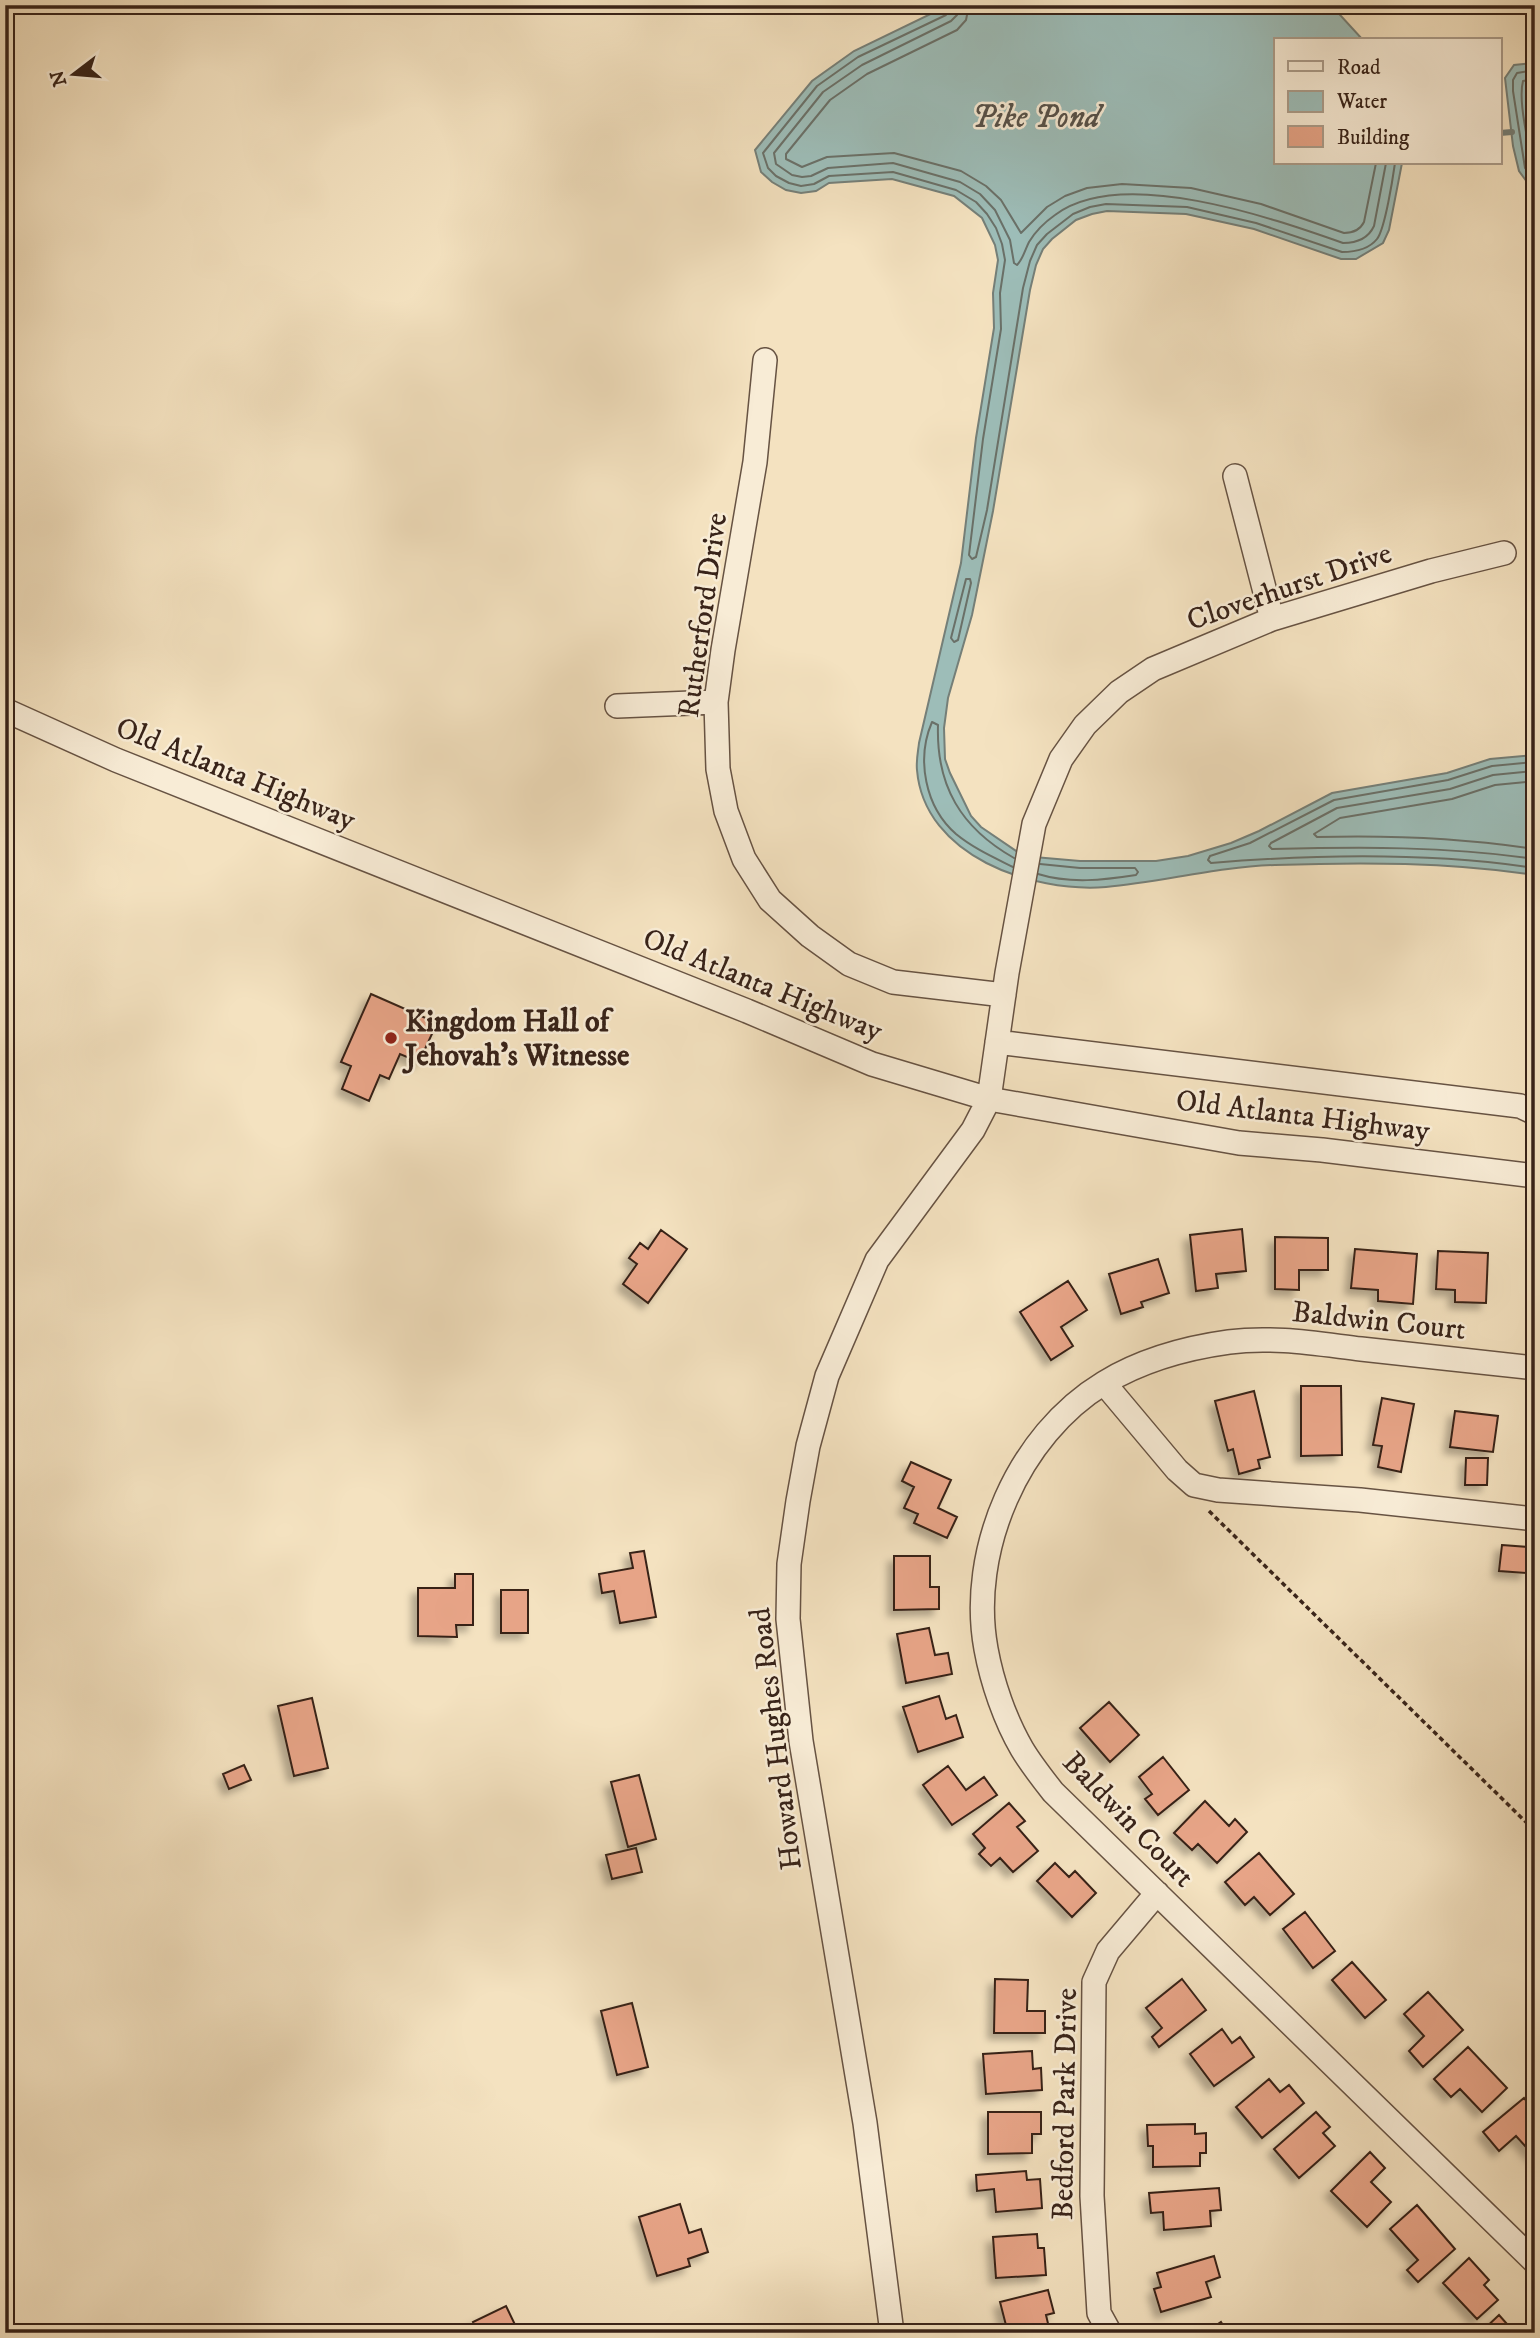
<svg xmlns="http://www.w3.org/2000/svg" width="1540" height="2338" viewBox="0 0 1540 2338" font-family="'IM FELL DW Pica',serif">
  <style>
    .water { fill: #9dbdb8; stroke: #757f78; stroke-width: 2 }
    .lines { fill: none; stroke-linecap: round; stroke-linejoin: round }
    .shore { stroke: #6a7068; stroke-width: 2 }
    .stream { stroke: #757f78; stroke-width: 6 }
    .building { fill: #e7a487; stroke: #382319; stroke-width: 2; filter: url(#shadow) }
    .minor-casing { stroke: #675343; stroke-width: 26 }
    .path { stroke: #382319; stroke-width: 3.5; stroke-dasharray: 5 3.5; stroke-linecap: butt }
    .minor { stroke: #f8ecd6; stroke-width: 23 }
    .poi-dot { fill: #8f2418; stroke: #f8ecd6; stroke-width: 2.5 }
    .labels { text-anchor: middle; stroke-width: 5; stroke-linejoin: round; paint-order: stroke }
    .street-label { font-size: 30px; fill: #382319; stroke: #f8ecd6 }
    .poi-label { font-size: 30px; font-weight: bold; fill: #382319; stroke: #f8ecd6; text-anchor: start }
    .water-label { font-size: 32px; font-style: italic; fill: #565149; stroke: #f8ecd6 }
  </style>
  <defs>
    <filter id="shadow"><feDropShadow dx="-6" dy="6" stdDeviation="3.5" flood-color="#0004"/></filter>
  </defs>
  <rect width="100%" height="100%" fill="#f4e2c0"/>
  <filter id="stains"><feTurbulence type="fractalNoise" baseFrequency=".00286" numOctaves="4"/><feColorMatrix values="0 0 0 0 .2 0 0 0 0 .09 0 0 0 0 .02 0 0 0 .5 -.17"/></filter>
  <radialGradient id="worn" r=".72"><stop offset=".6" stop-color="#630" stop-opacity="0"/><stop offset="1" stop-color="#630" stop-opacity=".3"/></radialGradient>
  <path class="water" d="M949,5h382l32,35h-87v123h126l-13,67 -6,13 -27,16h-15l-87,-30 -68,-15 -79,-3 -15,3 -16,6 -24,19 -9,10 -7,16 -6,25 -37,221 -21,104 -24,83 -4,30 1,31 5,14 21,43 10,11 38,26 15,4 46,4h76l32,-5 43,-13 28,-12 73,-38 115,-20 43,-14 45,-4v120c-87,-13 -173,-13 -260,-10 -58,2 -113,17 -169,22 -74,6 -182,-31 -189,-117 -1,-9 1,-18 2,-27l42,-180 15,-125 18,-110 -1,-35 5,-33 -3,-15 -13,-27 -28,-22 -62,-17 -63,4 -13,8 -15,2 -15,-3 -14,-8 -11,-10 -6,-22 57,-69 42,-30z
    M1535,63v130l-16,-22 -6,-25 -8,-68 9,-13z"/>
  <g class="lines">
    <path class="shore" d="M950,5l-4,10 -88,42 -41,29 -54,67 5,15 8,8 13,7 12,3 13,-2 15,-8 64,-4 63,18 20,12 11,12 9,14 6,16 3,16 -5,33 1,36 -18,110 -14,116 3,4 4,-2 11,-47 36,-222 7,-27 7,-16 10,-11 26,-20 17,-7 16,-3 81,3 69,16 86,29c12,0 27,-3 35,-13 8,-10 16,-62 18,-76
      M959,5l-2,10 -6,6 -89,44 -39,27 -49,61 2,11 16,11 10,2 9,-1 17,-8 65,-5 67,19 20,12 15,16 15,30 4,23 3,2c6,-6 8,-15 12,-23 6,-10 16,-20 26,-27 66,-50 217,3 288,28 13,0 25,-4 31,-17l12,-63
      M969,5l-3,15 -9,10 -90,44 -37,26 -44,54v5l16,8 25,-10 67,-4 67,18 25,15 15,14 20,33 26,-26 18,-11 22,-8 35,-4 69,4 70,16 83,29c8,0 16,-3 20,-11l12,-59
      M1535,70l-18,3 -4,7v11l12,77 10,13
      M1535,79l-12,2c-5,19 5,66 12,85
      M966,579h4l1,4 -13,57 -4,2 -3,-4z
      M1535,762l-43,4 -44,14 -114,20 -84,43 -40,13 -2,4 3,3c108,-9 217,-11 324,5
      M1535,771l-42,4 -43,14 -113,19 -66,35 -2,3 3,3c88,-2 175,-3 263,10
      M1535,781l-40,4 -43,14 -112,19 -26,16 3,3c73,-2 146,1 218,12
      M1013,867c-20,-10 -40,-19 -57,-33 -31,-27 -40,-75 -24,-112l6,3c-2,61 23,103 76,133
      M1038,874c32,10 66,6 98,1l2,-3 -3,-4h-55l-40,-4"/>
    <path class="stream" d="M1500,133l12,-1"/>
  </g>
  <path class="building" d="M371,994l66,29 -18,39 -19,-8 -11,25 -9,-4 -11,26 -27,-12 9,-23 -10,-4z
    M1242,1229l4,42 -30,3 2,14 -22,3 -6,-56z
    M661,1230l26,19 -39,54 -25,-19 14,-20 -8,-6 11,-15 8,6z
    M1275,1237l53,1v32h-29v20l-24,-1z
    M1355,1249l62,5 -4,50 -35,-3v-11l-27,-2z
    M1438,1251l50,2 -2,50 -31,-1v-12l-19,-1z
    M1158,1259l11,34 -28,9 2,5 -22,7 -12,-40z
    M1068,1281l19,29 -26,17 12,19 -22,14 -31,-48z
    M1301,1386h40l1,69 -41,1z
    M1254,1391l16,66 -12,3 2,8 -21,6 -6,-25 -5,2 -13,-50z
    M1382,1398l32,6 -13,68 -23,-5 4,-21 -9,-1z
    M1455,1411l43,5 -5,36 -43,-5z
    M1466,1458h22l-1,27h-22z
    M911,1462l40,18 -13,28 19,9 -10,21 -33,-15 4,-9 -14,-6 10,-21 -12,-6z
    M1502,1545l26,2 -2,26 -27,-2z
    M644,1551l12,66 -36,6 -6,-32 -12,2 -3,-19 34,-6 -3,-15z
    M894,1556h36v31h9v22l-45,1z
    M455,1574h18v51h-17l1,12 -39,-1v-48h37z
    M501,1590h27v43h-27z
    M929,1628l6,27 13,-2 4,21 -46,9 -9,-49z
    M939,1696l7,23 10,-4 7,22 -45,15 -15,-45z
    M312,1698l16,70 -34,8 -16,-70z
    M1109,1702l30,33 -29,27 -30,-34z
    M1163,1757l26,33 -31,25 -13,-16 7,-5 -13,-17z
    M244,1765l7,15 -22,9 -6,-15z
    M948,1766l18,24 18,-13 13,18 -45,30 -29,-40z
    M639,1775l17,64 -28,8 -17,-65z
    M1205,1801l24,25 6,-7 12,13 -30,31 -19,-19 -6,6 -18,-17z
    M1009,1803l16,18 -8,6 21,24 -25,21 -13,-14 -9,8 -12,-12 6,-6 -12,-14z
    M636,1848l6,24 -30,7 -6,-24z
    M1259,1853l35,41 -24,21 -16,-18 -9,8 -20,-23z
    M1055,1863l14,14 6,-6 21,22 -24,24 -35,-36z
    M1305,1912l30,39 -22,17 -30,-39z
    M1352,1962l34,38 -21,18 -33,-38z
    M995,1979l33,1 -1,31h18v22h-51z
    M1182,1979l24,31 -47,37 -7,-10 10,-9 -16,-20z
    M1428,1992l35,38 -40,37 -14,-16 15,-15 -20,-22z
    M632,2003l16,64 -31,8 -16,-64z
    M1222,2029l10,14 8,-6 14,20 -40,29 -24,-32z
    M1468,2047l39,41 -25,24 -22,-23 -9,8 -17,-18z
    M1032,2051l1,18 8,-1 1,22 -56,4 -3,-40z
    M1269,2079l11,13 9,-7 15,18 -42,35 -26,-31z
    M1524,2098l11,13v46l-19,-21 -17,15 -16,-19z
    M988,2112h53v22h-9v19l-44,1z
    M1316,2112l14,15 -7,6 12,13 -36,32 -25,-29z
    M1195,2124v10l11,-1v20h-6v13l-47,1v-21h-5l-1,-21z
    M1370,2152l15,16 -14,14 20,20 -24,25 -36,-36z
    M1026,2171l1,9 13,-1 2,29 -46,4 -2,-23 -17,2 -1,-16z
    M1219,2188l2,22 -11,1 1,15 -47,4 -1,-18 -12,1 -2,-20z
    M680,2204l9,29 12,-4 7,23 -20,7 2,7 -33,10 -18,-59z
    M1417,2205l38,44 -37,33 -11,-12 11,-10 -28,-31z
    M1037,2234l1,14h6l2,27 -50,3 -3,-41z
    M1214,2256l6,21 -14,5 5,15 -50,15 -7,-23 7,-2 -4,-14z
    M1469,2258l20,22 -5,5 14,15 -21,19 -34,-36z
    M1048,2290l6,23 -8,2 4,17 -42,1 -8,-31z
    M506,2306l13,27h-41l-5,-11z
    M1499,2315l16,18h-35z
    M1221,2322l7,11h-23z"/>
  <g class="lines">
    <g class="minor-casing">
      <path id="minor" d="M765,360l-10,102 -32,188 -7,52 2,67 8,42 18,48 26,41 40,36 39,28 44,18 111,13
        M1235,476l37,143
        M617,706l99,-4
        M5,710l111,50 631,251 125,53 117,35 250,44 83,7 213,26
        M997,1042l523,64 15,7
        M1535,1368c-58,-6 -116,-13 -174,-19 -43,-5 -88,-13 -132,-7 -44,6 -87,18 -125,41 -86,52 -136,168 -118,266 6,33 19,71 36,100 9,15 20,29 31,43l482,470
        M1104,1383l73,87 17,15 24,5 142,10 175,19
        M892,2333l-27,-210 -64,-382 -13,-122 1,-55 9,-63 10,-55 19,-70 50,-116 96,-130 16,-31 18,-126 27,-149 27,-65 24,-34 34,-33 34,-23 119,-50 159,-48 73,-18
        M1110,2333l-11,-20 -7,-117 2,-214 14,-31 49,-58"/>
    </g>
    <path class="path" d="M1209,1511l326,320"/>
    <use href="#minor" class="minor"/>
  </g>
  <circle class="poi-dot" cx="391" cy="1038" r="7"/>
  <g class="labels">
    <g class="street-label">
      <text transform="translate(1289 586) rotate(-19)" y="10">Cloverhurst Drive</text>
      <text transform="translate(702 615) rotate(-82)" y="10">Rutherford Drive</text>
      <text transform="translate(236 773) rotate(22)" y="10">Old Atlanta Highway</text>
      <text transform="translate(763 984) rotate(22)" y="10">Old Atlanta Highway</text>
      <text transform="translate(1303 1115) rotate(7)" y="10">Old Atlanta Highway</text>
      <text transform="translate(1379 1320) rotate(6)" y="10">Baldwin Court</text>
      <text transform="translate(775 1739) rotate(-97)" y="10">Howard Hughes Road</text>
      <text transform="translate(1129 1819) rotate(46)" y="10">Baldwin Court</text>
      <text transform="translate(1064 2104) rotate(-89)" y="10">Bedford Park Drive</text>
    </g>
    <g class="poi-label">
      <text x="405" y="1031">Kingdom Hall of<tspan x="405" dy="34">Jehovah’s Witnesse</tspan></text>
    </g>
    <g class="water-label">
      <text x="1036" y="127">Pike Pond</text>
    </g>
  </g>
  <rect width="1540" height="2338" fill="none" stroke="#f4e2c0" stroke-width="28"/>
  <rect x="7" y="7" width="1526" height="2324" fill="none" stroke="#382319" stroke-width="3.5"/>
  <rect x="14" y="14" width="1512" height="2310" fill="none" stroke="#382319" stroke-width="2"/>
  <rect x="1274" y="38" width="228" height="126" fill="#f8ecd6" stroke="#ab9c8a" stroke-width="2"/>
  <rect x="1288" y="61" width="35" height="10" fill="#f8ecd6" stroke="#ab9c8a" stroke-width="2"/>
  <text x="1337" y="74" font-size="21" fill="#382319">Road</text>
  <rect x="1288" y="91" width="35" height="21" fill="#9dbdb8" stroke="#ab9c8a" stroke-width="2"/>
  <text x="1337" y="108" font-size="21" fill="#382319">Water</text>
  <rect x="1288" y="126" width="35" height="21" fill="#e7a487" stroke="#ab9c8a" stroke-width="2"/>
  <text x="1337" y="144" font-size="21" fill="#382319">Building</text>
  <g transform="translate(74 74) rotate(254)" stroke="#f8ecd6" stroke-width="5" paint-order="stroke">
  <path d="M0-5L12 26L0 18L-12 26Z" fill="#382319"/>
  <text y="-10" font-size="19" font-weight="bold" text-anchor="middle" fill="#382319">N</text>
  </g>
  <rect width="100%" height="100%" filter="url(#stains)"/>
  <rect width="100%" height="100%" fill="url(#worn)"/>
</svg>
